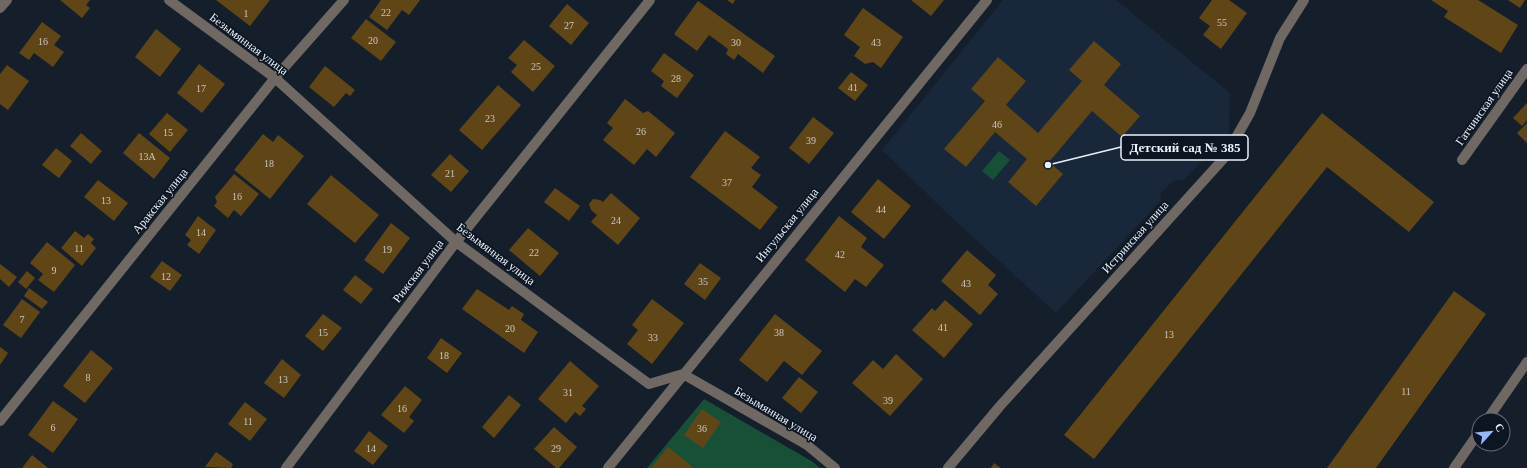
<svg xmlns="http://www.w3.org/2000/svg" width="1527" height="468" viewBox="0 0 1527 468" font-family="'Times New Roman',serif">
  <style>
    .built { fill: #182739 }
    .green { fill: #185037 }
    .building { fill: #604616 }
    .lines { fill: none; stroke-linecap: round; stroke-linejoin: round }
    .minor { stroke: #706863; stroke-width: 10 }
    .labels { text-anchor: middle; stroke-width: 3.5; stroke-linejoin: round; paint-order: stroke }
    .number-label { font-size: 10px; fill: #c8c6c1 }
    .street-label { font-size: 12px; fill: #eaf1fa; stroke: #0c1622 }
    .leader { fill: none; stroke: #eaf1fa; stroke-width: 1.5 }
    .callout-dot { fill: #eaf1fa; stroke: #0c1622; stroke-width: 1.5 }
    .callout { fill: #0c1622; stroke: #eaf1fa; stroke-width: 1.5 }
    .callout-label { font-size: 13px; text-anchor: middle; font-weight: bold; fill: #eaf1fa }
  </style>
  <rect width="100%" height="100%" fill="#151f2c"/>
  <path class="built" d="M1003,0h113l114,93 -1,40 -45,47 -11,1 -13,13 2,5 -106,114 -105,-96 -69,-67z"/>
  <path class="green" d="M999,151l11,9 -17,20 -11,-9z
    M704,399l109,63 7,6h-173z"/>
  <path class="building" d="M60,0h30l-4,5 4,3 -8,10z
    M216,0h54l-20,26z
    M381,0h39l-11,15 -7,-5 -15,20 -18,-13z
    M727,0h8l-2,4z
    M911,0h33l-13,16z
    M1212,0h17l18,13 -26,36 -18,-14 7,-9 -11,-8z
    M1431,0h47l40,25 -17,28 -57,-36 4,-6z
    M1508,0h17l-5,8z
    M698,1l77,55 -12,17 -25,-19 -4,6 -8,-6 2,-5 -19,-14 -12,16 -23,-17z
    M567,4l22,19 -18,22 -22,-19z
    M863,8l40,29 -22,31 -8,-6 -8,2 -11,-8 6,-9 -16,-12z
    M366,19l30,23 -15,19 -30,-23z
    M42,22l19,14 -7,9 10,7 -11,15 -19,-14 -5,7 -10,-7z
    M156,29l25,20 -21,28 -25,-20z
    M524,40l31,26 -22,26 -22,-20 6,-7 -9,-7z
    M1094,41l27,23 -17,21 36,31 -18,21 -30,-26 -43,51 14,12 -27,32 -28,-24 19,-23 -32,-27 -29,35 -22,-18 41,-48 -14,-12 27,-32 28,24 -20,24 32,28 44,-52 -13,-11z
    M664,53l30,22 -17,23 -16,-12 3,-5 -13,-10z
    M199,64l26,20 -23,29 -25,-20z
    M7,65l22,16 -21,29 -8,-6v-30z
    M325,66l30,24 -5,6 -4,-3 -12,14 -25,-20z
    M851,72l17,13 -13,16 -17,-13z
    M498,85l23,20 -39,45 -23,-20z
    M625,99l18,14 5,-2 27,22 -19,24 -9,-8 -13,16 -31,-25 10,-12 -6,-5z
    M1527,103v17l-5,6 -9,-8z
    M167,113l21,17 -18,22 -21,-18z
    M1322,113l112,89 -25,30 -82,-65 -233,292 -30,-24z
    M813,117l21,16 -25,31 -20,-16z
    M1527,123v20l-10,-10z
    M725,131l35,26 -9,11 10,7 -9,12 26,20 -18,23 -70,-53z
    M81,133l21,18 -11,13 -21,-18z
    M139,133l31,25 -16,21 -31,-26z
    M263,134l10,8 5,-7 26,21 -34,43 -36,-29z
    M56,148l16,13 -13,17 -17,-13z
    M450,154l19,17 -18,21 -20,-17z
    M234,174l25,20 -18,22 -7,-6 -6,8 -14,-12 3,-4 -2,-5z
    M331,175l48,40 -24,28 -48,-39z
    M878,179l33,27 -27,33 -33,-27z
    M98,180l30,23 -14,18 -30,-24z
    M555,188l25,18 -11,15 -25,-19z
    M611,193l29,25 -22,27 -27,-23 6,-7 -6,-5 -2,-6 4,-5 7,1 3,2z
    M198,216l18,14 -17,24 -12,-9 4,-5 -6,-5z
    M839,216l28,22 -6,9 23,18 -18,22 -11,-8 -10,13 -40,-32z
    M391,223l19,15 -27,36 -19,-14z
    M528,228l31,25 -19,23 -31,-26z
    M75,231l9,7 4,-4 6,5 -3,4 5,5 -14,18 -21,-18z
    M47,242l28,23 -21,27 -16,-12 5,-6 -13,-11z
    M967,250l29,25 -8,10 10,9 -18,21 -39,-34z
    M162,261l20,14 -12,16 -20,-14z
    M700,263l21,15 -16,22 -21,-16z
    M0,264l17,13 -8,10 -9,-8z
    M27,271l8,7 -9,11 -8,-7z
    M355,275l18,14 -12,15 -18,-14z
    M29,288l19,14 -6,7 -18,-13z
    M477,289l32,21 3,-4 12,8 -3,6 17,12 -14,21 -62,-44z
    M1454,291l32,23 -110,154h-49z
    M22,299l18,13 -19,26 -18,-13z
    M652,299l32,24 -32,41 -25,-20 11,-14 -6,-5z
    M945,300l28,24 -29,34 -32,-28 20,-22 3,3z
    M323,314l19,14 -19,23 -18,-15z
    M775,314l47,37 -20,24 -18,-14 -17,21 -28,-22z
    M441,338l21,15 -15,20 -20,-15z
    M0,347l8,6 -8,12z
    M91,350l22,18 -28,35 -22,-17z
    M896,354l27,25 -33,37 -38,-33 21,-23 10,9z
    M282,359l19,16 -17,23 -20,-15z
    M570,361l29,25 -17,20 4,3 -6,7 -5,-4 -9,11 -28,-24z
    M799,377l19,15 -17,21 -19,-15z
    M405,386l17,14 -13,17 5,4 -10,12 -23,-18z
    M509,395l12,10 -27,33 -12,-11z
    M53,401l25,18 -25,34 -25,-18z
    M245,402l22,17 -17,22 -22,-17z
    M702,409l19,13 -18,26 -19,-13z
    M554,427l23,20 -18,21h-3l-22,-19z
    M369,431l19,15 -15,19 -19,-14z
    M668,447l25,20 -1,1h-41z
    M216,452l17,12 -2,4 -26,-1z
    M32,455l16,13h-26z
    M994,463l7,5h-10z"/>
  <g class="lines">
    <path class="minor" d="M169,0l106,78 181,164 193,142 34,-10 124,71 28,23
      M0,8l7,-8
      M1462,160l65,-91
      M1487,420l40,-58
      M0,421l275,-343 69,-78
      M286,468l170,-226 194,-242
      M608,468l379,-468
      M948,468l52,-62 225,-249 25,-44 30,-75 24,-38
      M1454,468l25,-36"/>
  </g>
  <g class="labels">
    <g class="number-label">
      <text x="386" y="16">22</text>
      <text x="246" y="17">1</text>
      <text x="1222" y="26">55</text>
      <text x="569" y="29">27</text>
      <text x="373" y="44">20</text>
      <text x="43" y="45">16</text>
      <text x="736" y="46">30</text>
      <text x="876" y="46">43</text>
      <text x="536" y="70">25</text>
      <text x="676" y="82">28</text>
      <text x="853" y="91">41</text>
      <text x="201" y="92">17</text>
      <text x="490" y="122">23</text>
      <text x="997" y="128">46</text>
      <text x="641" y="135">26</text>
      <text x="168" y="136">15</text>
      <text x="811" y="144">39</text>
      <text x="147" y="160">13А</text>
      <text x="269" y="167">18</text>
      <text x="450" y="177">21</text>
      <text x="727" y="186">37</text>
      <text x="237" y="200">16</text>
      <text x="106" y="204">13</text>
      <text x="881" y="213">44</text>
      <text x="616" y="224">24</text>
      <text x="201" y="236">14</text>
      <text x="79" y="252">11</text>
      <text x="387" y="253">19</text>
      <text x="534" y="256">22</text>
      <text x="840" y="258">42</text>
      <text x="54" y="274">9</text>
      <text x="166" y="280">12</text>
      <text x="703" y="285">35</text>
      <text x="966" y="287">43</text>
      <text x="22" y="323">7</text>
      <text x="943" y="331">41</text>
      <text x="510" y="332">20</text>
      <text x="323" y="336">15</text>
      <text x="779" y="336">38</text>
      <text x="1169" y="338">13</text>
      <text x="653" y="341">33</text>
      <text x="444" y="359">18</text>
      <text x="88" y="381">8</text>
      <text x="283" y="383">13</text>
      <text x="1406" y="395">11</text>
      <text x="568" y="396">31</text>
      <text x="888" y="404">39</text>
      <text x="402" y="412">16</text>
      <text x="248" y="425">11</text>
      <text x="53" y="431">6</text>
      <text x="702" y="432">36</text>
      <text x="371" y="452">14</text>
      <text x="556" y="452">29</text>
    </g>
    <g class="street-label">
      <text transform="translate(249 44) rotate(37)" y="4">Безымянная улица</text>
      <text transform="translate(1484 107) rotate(-55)" y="4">Гатчинская улица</text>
      <text transform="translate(160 201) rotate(-51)" y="4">Аракская улица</text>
      <text transform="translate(787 225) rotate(-51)" y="4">Ингульская улица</text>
      <text transform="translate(1135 237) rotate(-48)" y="4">Истринская улица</text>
      <text transform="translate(496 254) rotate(37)" y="4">Безымянная улица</text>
      <text transform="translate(418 271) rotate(-53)" y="4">Рижская улица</text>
      <text transform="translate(776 414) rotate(31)" y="4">Безымянная улица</text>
    </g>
  </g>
  <path class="leader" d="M1048 165L1121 147"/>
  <circle class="callout-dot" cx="1048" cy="165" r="4"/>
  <rect class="callout" x="1121" y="135" width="127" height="25" rx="4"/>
  <g class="callout-label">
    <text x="1185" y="152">Детский сад № 385</text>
  </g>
  <g transform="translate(1491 432) rotate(63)"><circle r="19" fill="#0c1622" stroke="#656e78"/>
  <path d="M0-3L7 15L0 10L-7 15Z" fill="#93b7fd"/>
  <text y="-6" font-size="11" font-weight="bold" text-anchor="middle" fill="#eaf1fa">С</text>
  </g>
</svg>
